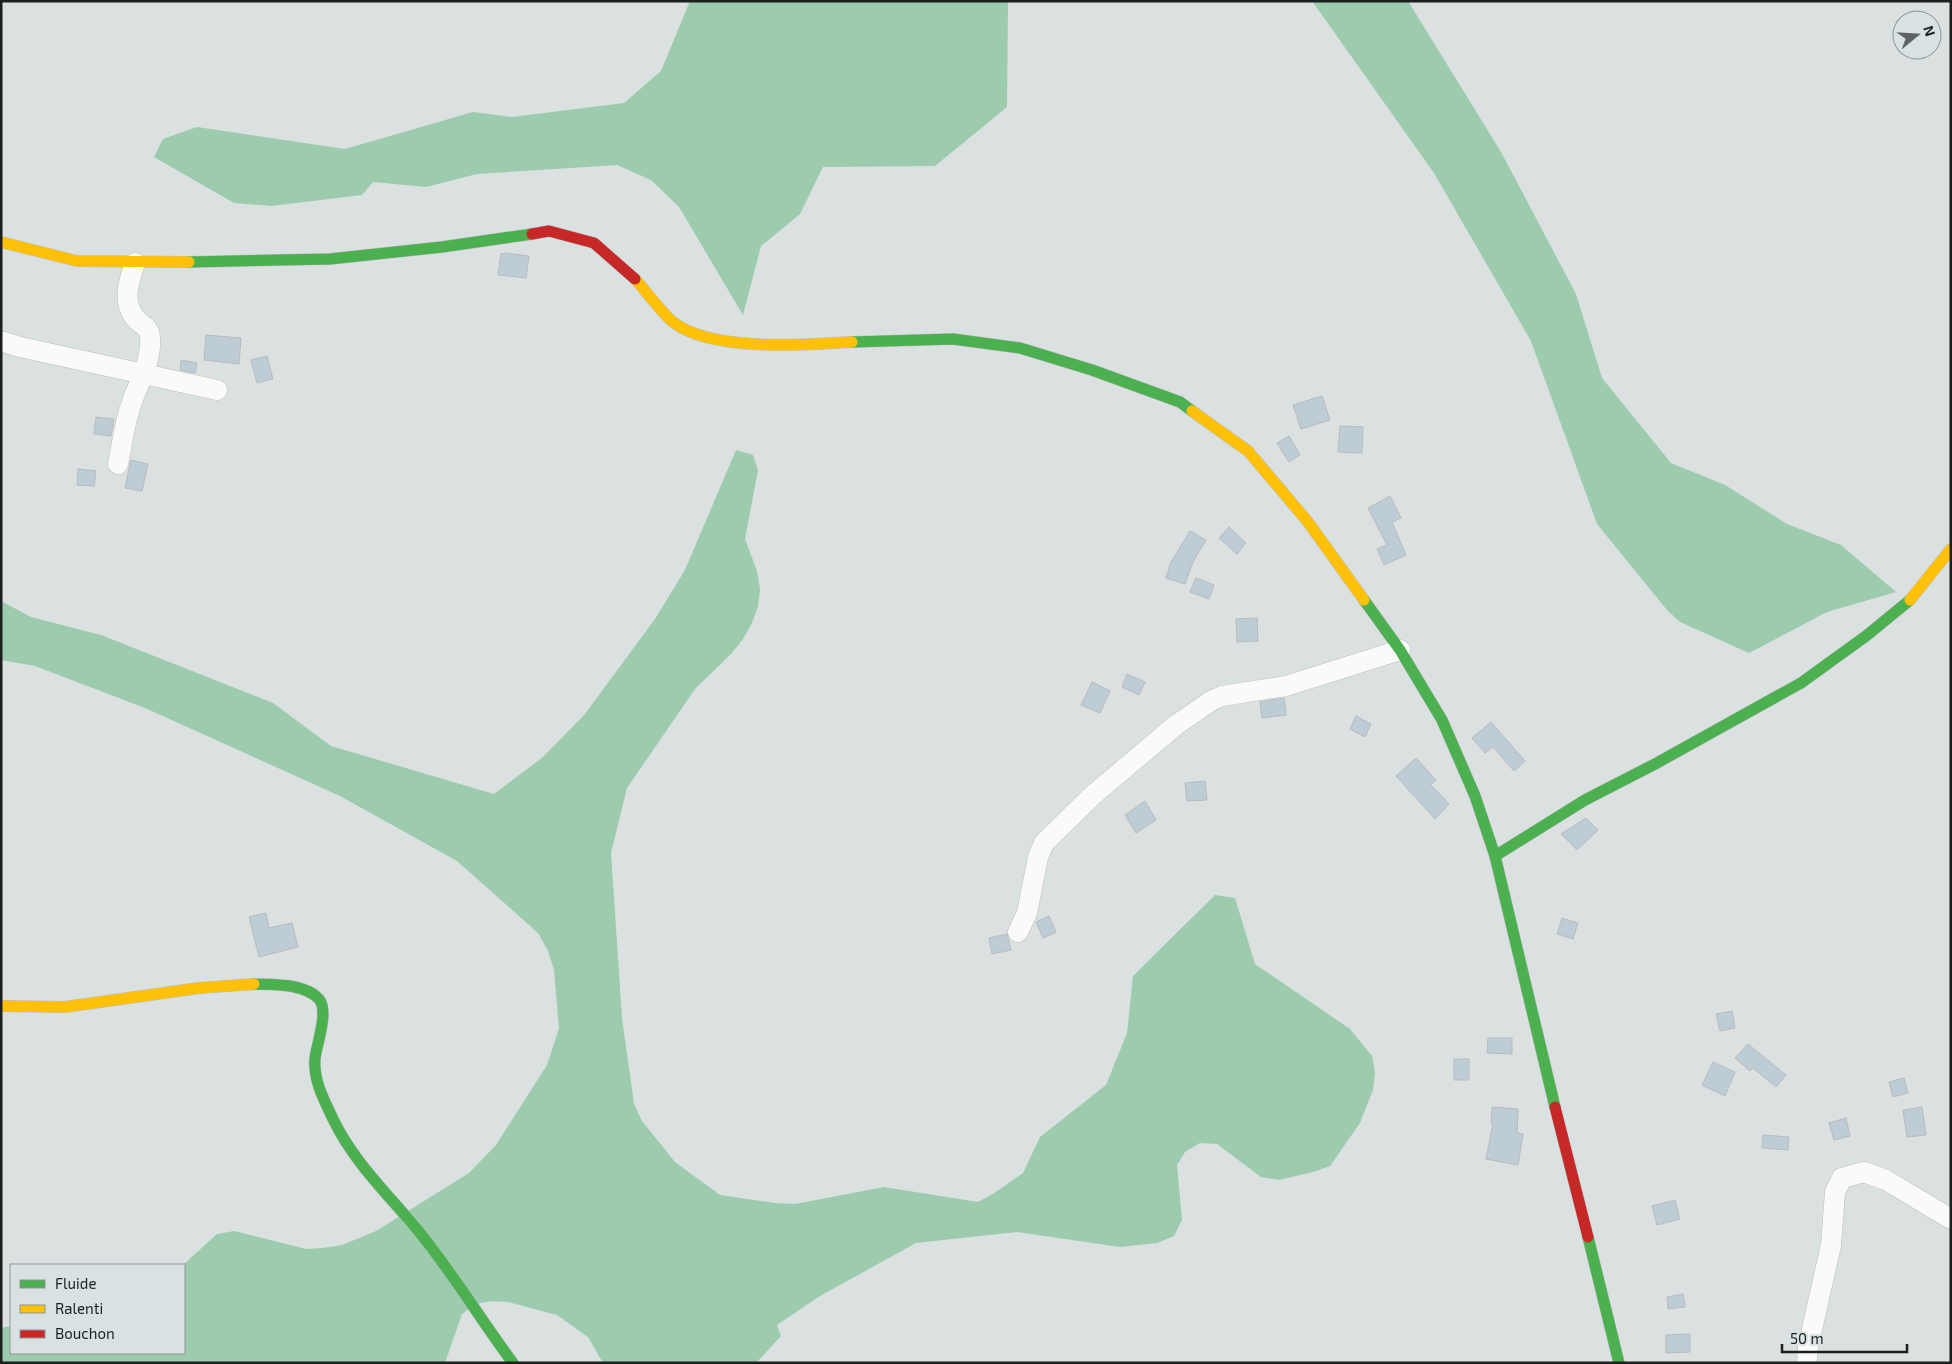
<svg xmlns="http://www.w3.org/2000/svg" width="1952" height="1364" viewBox="0 0 1952 1364" font-family="'Exo 2',sans-serif">
  <style>
    .forest { fill: #9dcbad }
    .building { fill: #becdd5; stroke: #b7bbbc }
    .lines { fill: none; stroke-linecap: round; stroke-linejoin: round }
    .street-casing { stroke: #babebe; stroke-width: 21 }
    .fast-casing { stroke: #babebe; stroke-width: 12 }
    .slow-casing { stroke: #babebe; stroke-width: 12 }
    .jam-casing { stroke: #babebe; stroke-width: 12 }
    .street { stroke: #fafafa; stroke-width: 20 }
    .fast { stroke: #4caf50; stroke-width: 11 }
    .slow { stroke: #ffc107; stroke-width: 11 }
    .jam { stroke: #c62828; stroke-width: 11 }
  </style>
  <rect width="100%" height="100%" fill="#dbe0e1"/>
  <path class="forest" d="M690,1h318l-1,106 -72,59 -112,1 -23,47 -39,32 -18,69 -64,-108 -28,-27 -34,-15 -140,9 -51,13 -53,-5 -11,13 -91,11 -37,-3 -80,-46 9,-18 34,-12 148,22 128,-37 39,5 112,-14 37,-32z
    M1312,1h96l93,151 75,142 26,84 69,85 54,22 62,39 54,21 55,47 -69,20 -78,41 -69,-31 -13,-12 -70,-86 -66,-183 -97,-168z
    M736,450l17,5 5,15 -13,69 12,32 3,18 -2,17 -6,17 -9,16 -11,14 -37,36 -68,99 -16,65 11,165 12,86 8,17 33,41 45,33 55,8 20,1 89,-17 94,15 15,-8 30,-21 17,-36 66,-52 21,-52 6,-57 82,-81 20,3 20,66 95,65 22,27 3,17 -2,17 -13,33 -30,43 -17,6 -34,8 -18,-3 -44,-33 -17,-1 -15,9 -8,13 5,55 -8,16 -17,7 -37,4 -103,-15 -101,11 -96,53 -43,29 4,11 -25,27h-153l-15,-26 -31,-22 -49,-13 -16,-1 -16,3 -14,10 -17,49h-444v-35l10,-2v27h173l-1,-88 34,-31 17,-3 72,18 17,-1 19,-3 34,-14 93,-58 27,-28 51,-80 12,-37 -5,-58 -6,-19 -10,-18 -81,-72 -117,-65 -195,-88 -110,-42 -34,-6v-59l30,16 70,18 172,68 58,43 163,48 49,-37 42,-43 70,-95 30,-49z"/>
  <path class="building" d="M505,253l24,3 -3,22 -28,-3 3,-21z
    M206,335l35,3 -2,26 -35,-4z
    M267,356l6,23 -16,4 -6,-23z
    M181,360l16,3 -2,10 -15,-3z
    M1322,396l8,24 -29,9 -8,-24z
    M96,417l18,2 -3,17 -17,-2z
    M1340,426l23,1 -1,26 -24,-1z
    M1289,436l11,19 -11,7 -12,-19z
    M131,460l17,4 -6,27 -17,-3z
    M78,469l18,2 -2,15 -17,-1z
    M1390,496l11,22 -9,4 14,33 -22,10 -7,-16 10,-4 -19,-37z
    M1229,527l17,16 -9,11 -18,-16z
    M1190,531l16,9 -13,22 -8,22 -19,-6 5,-16z
    M1196,578l18,7 -5,14 -19,-7z
    M1257,618l1,23 -21,1 -1,-23z
    M1127,674l18,8 -6,13 -17,-8z
    M1092,682l18,9 -10,22 -19,-8z
    M1284,698l2,17 -24,3 -2,-16z
    M1356,716l15,8 -6,13 -15,-8z
    M1491,722l34,39 -11,10 -21,-24 -8,6 -13,-15z
    M1416,758l20,22 -5,5 18,19 -14,15 -39,-43z
    M1205,781l2,19 -20,1 -2,-18z
    M1145,801l11,19 -20,13 -11,-18z
    M1586,818l12,12 -21,20 -16,-16z
    M266,913l3,15 23,-5 6,24 -39,10 -10,-40z
    M1049,916l7,16 -13,6 -7,-16z
    M1562,918l16,5 -5,16 -16,-5z
    M1007,934l4,16 -19,4 -3,-16z
    M1732,1011l3,17 -15,3 -4,-17z
    M1488,1038h24v16l-25,-1z
    M1748,1044l38,31 -10,12 -23,-19 -3,3 -15,-13z
    M1454,1059h15v21h-15z
    M1713,1062l22,10 -10,24 -23,-11z
    M1904,1078l4,15 -15,4 -4,-15z
    M1492,1107l26,2 -1,24 6,1 -5,31 -32,-6 7,-36h-2z
    M1922,1107l4,28 -19,2 -4,-27z
    M1846,1118l4,18 -16,4 -5,-17z
    M1763,1135l26,2 -1,13 -26,-2z
    M1675,1200l5,19 -23,6 -5,-19z
    M1683,1294l2,13 -17,2 -1,-12z
    M1690,1334v18l-24,1v-18z"/>
  <g class="lines">
    <g class="street-casing">
      <path id="street" d="M1,341l19,6 197,43
        M118,464c4,-18 6,-38 12,-56 6,-21 19,-40 20,-62 2,-23 -8,-17 -17,-31 -11,-17 -3,-36 2,-52
        M1018,932l9,-19 11,-56 6,-14 49,-48 83,-70 35,-24 11,-5 64,-10 114,-36
        M1807,1363l1,-16 23,-102 4,-53 7,-14 22,-6 22,8 65,39"/>
    </g>
    <g class="fast-casing">
      <path id="fast" d="M189,262l141,-3 112,-12 90,-13
        M852,342l101,-3 67,9 72,22 88,32 12,9
        M1364,600l36,50 42,70 33,76 20,60 60,251
        M1495,856l90,-56 70,-36 146,-81 65,-47 44,-36
        M254,984c20,1 50,-1 65,15 10,12 -2,44 -4,59 -2,22 9,42 18,61 21,44 57,77 87,114 34,42 61,87 93,130
        M1588,1237l31,126"/>
    </g>
    <g class="slow-casing">
      <path id="slow" d="M1,242l76,19 112,1
        M635,279c11,12 26,33 38,43 38,30 132,23 179,20
        M1192,411l56,40 60,71 56,78
        M1910,600l41,-51
        M1,1006l64,1 134,-19 55,-4"/>
    </g>
    <g class="jam-casing">
      <path id="jam" d="M532,234l17,-3 45,12 41,36
        M1555,1107l33,130"/>
    </g>
    <use href="#street" class="street"/>
    <use href="#fast" class="fast"/>
    <use href="#slow" class="slow"/>
    <use href="#jam" class="jam"/>
  </g>
  <rect width="1952" height="1364" fill="none" stroke="#1c1f1f" stroke-width="5"/>
  <rect x="10" y="1264" width="175" height="90" fill="#d9e2e3" stroke="#8d9495"/>
  <rect x="20" y="1280" width="25" height="8" fill="#4caf50" stroke="#8d9495"/>
  <text x="55" y="1289" font-size="15" fill="#1c1f1f">Fluide</text>
  <rect x="20" y="1305" width="25" height="8" fill="#ffc107" stroke="#8d9495"/>
  <text x="55" y="1314" font-size="15" fill="#1c1f1f">Ralenti</text>
  <rect x="20" y="1330" width="25" height="8" fill="#c62828" stroke="#8d9495"/>
  <text x="55" y="1339" font-size="15" fill="#1c1f1f">Bouchon</text>
  <g transform="translate(1917 35) rotate(72)"><circle r="24" fill="#d9e2e3" stroke="#8d9495"/>
  <path d="M0-4L9 19L0 12L-9 19Z" fill="#5f6363"/>
  <text y="-8" font-size="14" font-weight="bold" text-anchor="middle" fill="#1c1f1f">N</text>
  </g>
  <path d="M1782 1344v8h125v-8" fill="none" stroke="#1c1f1f" stroke-width="2.5"/>
  <text x="1790" y="1344" font-size="15" fill="#1c1f1f" stroke="#d9e2e3" stroke-width="4" paint-order="stroke">50 m</text>
</svg>
